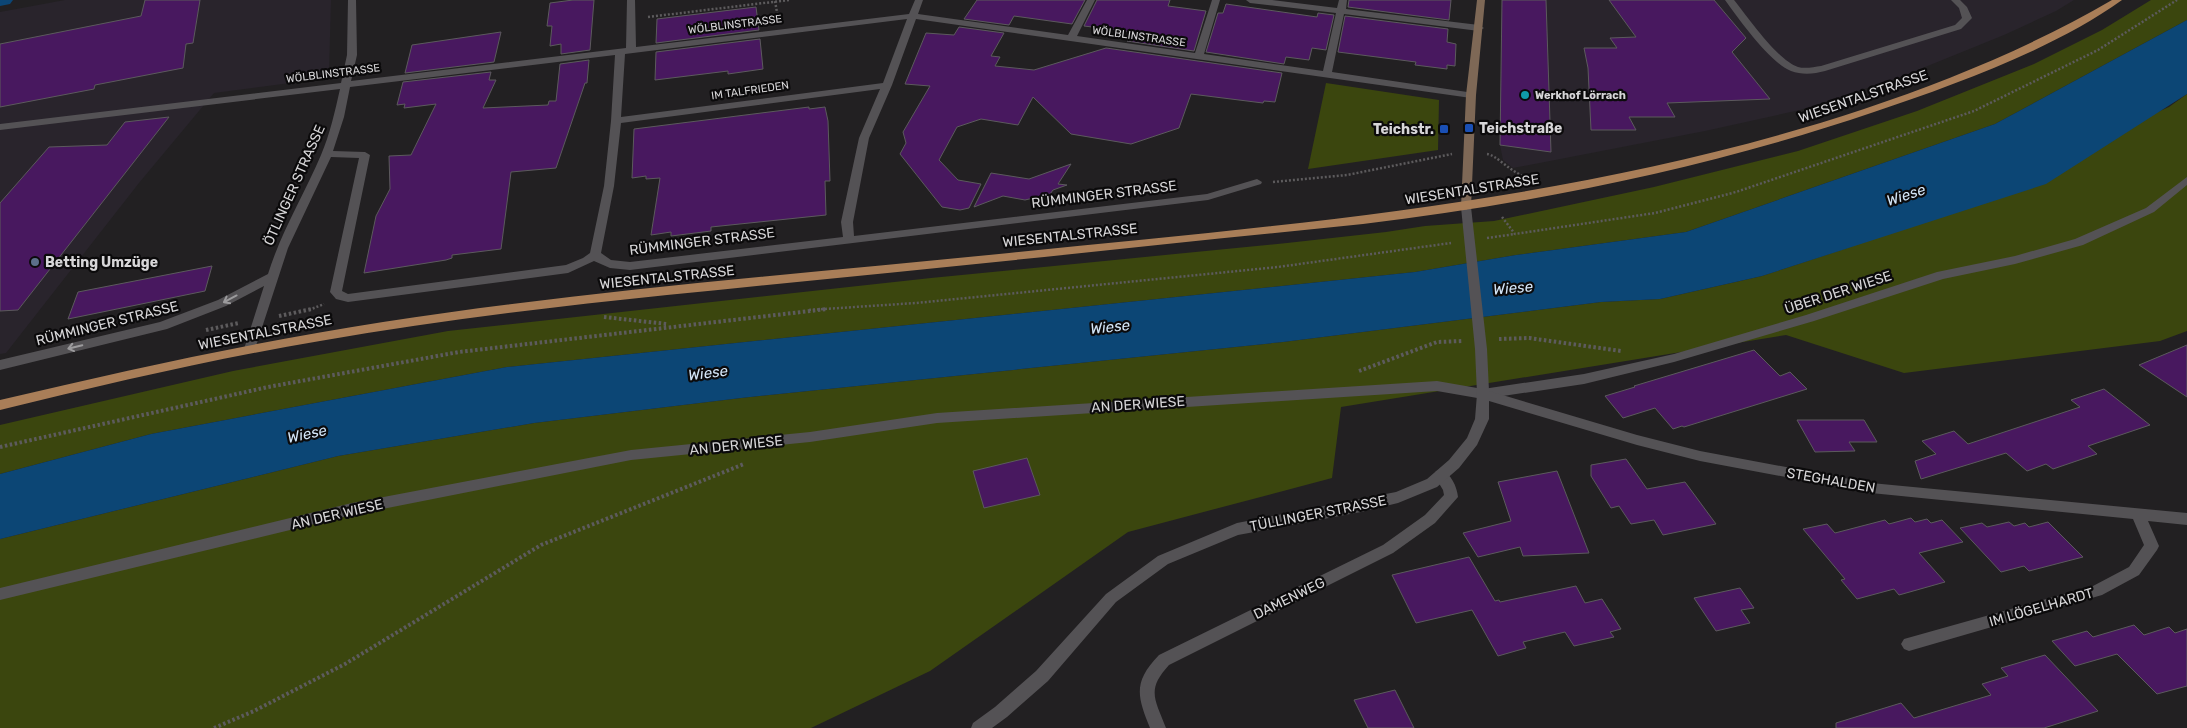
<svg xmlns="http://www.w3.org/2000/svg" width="2187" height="728" viewBox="0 0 2187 728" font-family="Rubik,sans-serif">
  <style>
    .built { fill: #29242c }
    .green { fill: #3b460e }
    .water { fill: #0c4675 }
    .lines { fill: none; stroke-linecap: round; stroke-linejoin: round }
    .canal { fill: #0c4675; fill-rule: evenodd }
    .building { fill: #48185f; stroke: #5c5a5d }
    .path-far1 { stroke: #5d5b5d; stroke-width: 2.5; stroke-dasharray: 2 2; stroke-linecap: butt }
    .path { stroke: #5d5b5d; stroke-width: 4; stroke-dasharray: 2.5 2.5; stroke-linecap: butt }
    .lane { fill: #545255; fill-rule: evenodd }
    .street { fill: #545255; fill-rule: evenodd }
    .secondary { fill: #7e6856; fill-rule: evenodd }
    .primary { fill: #a97e58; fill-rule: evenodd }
    .oneway { stroke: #9c9b9d }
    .culture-dot { fill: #0f9aa8; stroke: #0b0a0b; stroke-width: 2 }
    .transit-dot { fill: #1a4fb4; stroke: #0b0a0b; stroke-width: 2 }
    .service-dot { fill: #5c6f8a; stroke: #0b0a0b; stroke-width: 2 }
    .labels { text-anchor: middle; stroke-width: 4.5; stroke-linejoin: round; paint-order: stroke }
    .far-street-label { font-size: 11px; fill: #d7d6d8; stroke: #0b0a0b }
    .far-poi-label { font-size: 11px; font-weight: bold; fill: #d7d6d8; stroke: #0b0a0b; text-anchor: start }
    .street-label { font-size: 14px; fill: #d7d6d8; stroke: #0b0a0b }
    .poi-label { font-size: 14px; font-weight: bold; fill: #d7d6d8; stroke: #0b0a0b; text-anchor: start }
    .water-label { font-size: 15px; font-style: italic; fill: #d4e6f8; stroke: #0b0a0b }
  </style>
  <rect width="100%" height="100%" fill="#222022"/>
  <path class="built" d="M65,0h266l-2,73 -16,7 -99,13 -75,90 -133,170 -6,1v-342z
    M1503,0h571l-18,11 -52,24 -106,43 -98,32 -95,21 -192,37 -10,-8 -3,-15z"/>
  <path class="green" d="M2151,0h36v20l-192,104 -309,108 -170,23 -101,17 -908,95 -356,67 -151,40v-49l233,-54 215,-40 483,-53 356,-35 99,-11 39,-6 69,-5 160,-34 144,-36 119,-40 117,-47 68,-34z
    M1326,83l113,17 -1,50 -130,19z
    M2187,94v237l-27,10 -256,32 -118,-38 -445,72 -9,71 -204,54 -198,139 -119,57h-811v-189l338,-83 196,-33 207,-25 542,-56 318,-40 59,-3 102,-23 88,-29 319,-140z"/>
  <path class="water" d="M2187,20v74l-141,90 -284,92 -102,23 -59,3 -318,40 -542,56 -207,25 -196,33 -338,83v-65l151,-40 356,-67 908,-95 101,-17 170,-23 309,-108z"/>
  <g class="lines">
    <path class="canal" d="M0,0h13l-3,4 -10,2z"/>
  </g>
  <path class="building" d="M145,0h55l-7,43 -7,1 -3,24 -88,17 -1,4 -94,18v-63l141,-28z
    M573,0h21l-4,50 -29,4v-10l-11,2 2,-20h-5l3,-23z
    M977,0h108l-13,24 -58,-8 -5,9 -45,-6z
    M1097,0h73l-2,6 38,5 -12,40 -67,-10 22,-7 -65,-8z
    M1349,0h102l-2,20 -101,-13z
    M1502,0h44l5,152 -51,-7z
    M1609,0h105l32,38 -14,14 38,47 -103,4 8,14h-46l7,13h-45l-3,-62 -4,-20h33l-7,-10 26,-1z
    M1226,4l91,13 1,-4 16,2 -8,35 -14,-2 -3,12 -23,-3 -2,7 -78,-12 12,-39h5z
    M756,7l3,23 -103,13 1,-24z
    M1345,16l103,13 -1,13 9,2 -1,22 -8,-1v4l-32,-4 1,-3 -78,-10z
    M959,27l45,6 -13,23 9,1 -5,9 39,4 72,-22 176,25 -7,29 -11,-1 -1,2 -72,-9 -12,34 -48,16 -60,-10 -38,-37 -15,28 -37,-6 -24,8 -18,33 19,20 23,4 -12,24 -9,2 -18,-3 -42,-53 6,-11 -3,-11 27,-46 -25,-2 21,-51 28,2z
    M501,32l-7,30 -89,11 7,-28z
    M760,39l3,30 -35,5v-3l-73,9 1,-28z
    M589,60l-2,23h-2l-29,85 -45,4 -10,77 -49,6v3l-6,2 -82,13 12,-57 14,-27 -1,-33 22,-1 25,-51 -32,4 1,-4 -8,1 6,-23 88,-10 -2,8h7l-13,28 65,-3 1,-4h7l4,-37z
    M809,107v2l16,-2 3,14 2,60h-5l1,34 -115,12v4l-40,5v-4l-20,3 9,-57 -14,1v-3l-14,2 2,-49z
    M169,117l-151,193 -18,1v-108l49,-56 58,-2 18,-23z
    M1071,164l-13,20 9,1 -14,5 -3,4 -25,6 -22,-4 -29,11 17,-34 38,6z
    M212,266l-7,25 -137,28 10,-27z
    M2187,345v52l-48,-32z
    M1754,350l26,26 10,-4 17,17 -123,38 -2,-1 -9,3 -18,-21 -32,10 -18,-22 30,-9 -1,-1z
    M2104,389l46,36 -62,21 9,8 -44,15 -7,-5 -19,7 -21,-18 -85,26 -6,-18 21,-7 -14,-13 32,-10 14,13 112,-37 -9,-7z
    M1797,420h67l13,22h-28l6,9 -40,1z
    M1027,458l13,37 -56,13 -11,-37z
    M1626,459l21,30 38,-7 31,42 -53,11 -9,-15 -23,4 -12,-18 -8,2 -20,-32v-11z
    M1557,471l32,82 -66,3 -3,-9 -42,10 -15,-24 48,-12 -13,-39z
    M1911,518l4,4 12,-3 4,4 11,-3 21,22 -44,11 26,29 -46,13 -5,-6 -37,10 -16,-19 4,-1 -42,-50 24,-5 8,9 50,-13 4,4z
    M2009,522l5,4 11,-3 4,4 19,-5 35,35 -54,14 -5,-5 -23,6 -41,-44 22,-5 5,4z
    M1469,557l26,44 4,-1 1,2 76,-16 9,17 17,-4 19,30 -11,3 4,5 -40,9 -9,-14 -42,10 3,6 -28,8 -26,-46 -56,13 -24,-48z
    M1740,588l14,20 -13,2 9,13 -34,8 -22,-33z
    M2134,625l10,10 25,-8 6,6 12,-4v57l-30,8 -40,-40 -42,12 -23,-25 35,-10 6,6z
    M2045,655l53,56 -54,17h-208v-5l65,-20 13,15 77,-23 -9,-11 26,-8 -7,-8z
    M1395,690l19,38h-46l-14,-28z"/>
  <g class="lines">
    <path class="path-far1" d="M775,1l3,17
      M648,17l141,-17
      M1487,154c9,1 23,17 36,22
      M1273,182l74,-7 105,-21
      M1502,217l13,17 140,-21 81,-21 238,-81 124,-61 79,-50
      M1487,238l28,-4
      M309,310l15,-6
      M809,310l107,-7 362,-36 173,-24"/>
    <path class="path" d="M279,316l33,-7
      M604,317l63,7
      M206,330l33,-7
      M1499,339l30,-1 92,13
      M1359,371l78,-29 25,-1
      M0,447l268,-60 191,-35 368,-43
      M214,728l40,-17 91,-47 196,-119 203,-81"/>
    <path class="lane" d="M1725,0h9c13,16 44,61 64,67 7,2 16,0 23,-1l134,-41 7,-7 -3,-10 -8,-8h9l7,7 5,11 -11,11 -136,42c-11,3 -23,4 -34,0 -21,-8 -53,-53 -66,-71z
      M2187,177v8l-33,27 -71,33 -68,19 -72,15 -129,42 -140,41 -90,22 -101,15 -46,-8 -500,32 -127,19 -179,18 -279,55 -352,85v-12l352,-85 279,-53 179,-18 127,-19 500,-32 46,8 101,-15 90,-20 132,-39 131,-43 78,-16 60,-17 71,-31z
      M1441,470c10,3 16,17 17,27l-23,26 -42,30 -224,112c-23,25 -14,34 -3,63h-16c-13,-32 -17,-46 9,-73l224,-110 42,-30 19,-20 -1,-5 -9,-15 2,-4z"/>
    <path class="street" d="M348,0h8l1,55 -6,26 275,-33 1,-48h8l1,47 273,-33 6,-14h8l-5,14 150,21 19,-35h8l-18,36 118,17 17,-53h8l-16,54 119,17 13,-58 -86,-10 -4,-3h26l65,8 2,-8h8l-1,9 133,16 5,3 -5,3 -135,-17 -12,58 142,21 2,2 -5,3 -555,-79 -24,66 -23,53 -16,84 1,14 353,-42 50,-15 5,3 -1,2 -53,16 -578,70 -20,-2 -16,-7 -26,12 -220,29 -12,-3 -6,-7 29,-134 -28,-1 -43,91 -34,104h-8l-2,-3 20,-63 -38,20 -59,23 -167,41v-10l160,-38 58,-22 50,-26c13,-42 36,-79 53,-119 9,-21 14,-44 19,-66l-340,41v-6l341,-41 6,-28zM907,19l-24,64 -262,34 4,-63zM615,55l-4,66 -7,65 -14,67 -7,5 -17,7 -218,29 -6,-3 28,-136 -5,-3 -32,-1 11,-34 6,-30zM880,89l-21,49 -18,84 2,15 -213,25 -19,-2 -10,-7 13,-67 7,-63z
      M1466,204l5,3 16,142 2,42 148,44 63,16 171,32 316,30v12l-39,-4 11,25 -2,4 -18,25 -37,20 -193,56 -5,-2 -3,-5 3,-5 189,-53 36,-19 15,-22 -11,-26 -262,-26 -171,-32 -63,-16 -148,-44v18l-12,26 -18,23 -22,19 -39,16 -37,9 -123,23 -70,29 -52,38 -68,79 -41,36 -15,11h-21l2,-5 22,-16 41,-36 70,-77 52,-38 79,-33 159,-31 31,-13 22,-19 18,-22 8,-19 2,-25 -2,-45 -14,-142z"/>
    <path class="secondary" d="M1477,0h8l-9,95 -5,112 -5,3 -5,-3 5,-112z"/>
    <path class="primary" d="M2112,0h10c-68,49 -168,85 -248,112 -165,56 -338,91 -511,112 -65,7 -131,13 -196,20 -167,18 -333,34 -500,51 -116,12 -232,26 -347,46 -107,18 -214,43 -320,69v-10c127,-30 254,-58 383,-78 207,-32 417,-48 626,-69 288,-29 578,-52 855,-144 86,-29 169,-63 248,-109z"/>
  </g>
  <defs><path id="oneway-shaft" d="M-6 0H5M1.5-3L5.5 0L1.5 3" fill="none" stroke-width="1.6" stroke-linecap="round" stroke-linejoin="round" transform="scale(1.25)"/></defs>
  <g class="oneway">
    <use href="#oneway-shaft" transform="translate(230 299) rotate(152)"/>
    <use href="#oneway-shaft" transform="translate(75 347) rotate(167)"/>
  </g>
  <circle class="culture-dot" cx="1525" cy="95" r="5"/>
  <g class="transit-dot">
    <rect x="1464" y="123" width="10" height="10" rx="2.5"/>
    <rect x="1439" y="124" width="10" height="10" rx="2.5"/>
  </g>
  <circle class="service-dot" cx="35" cy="262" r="5"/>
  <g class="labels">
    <g class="far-street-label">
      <text transform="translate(735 24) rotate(-7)" y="4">WÖLBLINSTRASSE</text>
      <text transform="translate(1139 36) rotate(8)" y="4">WÖLBLINSTRASSE</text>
      <text transform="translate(333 73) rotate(-7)" y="4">WÖLBLINSTRASSE</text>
      <text transform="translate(750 90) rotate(-8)" y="4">IM TALFRIEDEN</text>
    </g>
    <g class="far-poi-label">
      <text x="1535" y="99">Werkhof Lörrach</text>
    </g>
    <g class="street-label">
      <text transform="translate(1863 96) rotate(-19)" y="5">WIESENTALSTRASSE</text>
      <text transform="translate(294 185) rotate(-66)" y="5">ÖTLINGER STRASSE</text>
      <text transform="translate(1472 189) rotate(-9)" y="5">WIESENTALSTRASSE</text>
      <text transform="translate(1104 194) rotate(-7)" y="5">RÜMMINGER STRASSE</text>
      <text transform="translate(1070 235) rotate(-6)" y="5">WIESENTALSTRASSE</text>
      <text transform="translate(702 241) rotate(-7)" y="5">RÜMMINGER STRASSE</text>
      <text transform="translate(667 277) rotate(-6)" y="5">WIESENTALSTRASSE</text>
      <text transform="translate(1838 292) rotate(-18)" y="5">ÜBER DER WIESE</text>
      <text transform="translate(107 323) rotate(-14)" y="5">RÜMMINGER STRASSE</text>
      <text transform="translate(265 332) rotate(-11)" y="5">WIESENTALSTRASSE</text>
      <text transform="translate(1138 404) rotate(-4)" y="5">AN DER WIESE</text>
      <text transform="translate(736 445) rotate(-6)" y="5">AN DER WIESE</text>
      <text transform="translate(1831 480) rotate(10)" y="5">STEGHALDEN</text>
      <text transform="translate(1318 513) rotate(-11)" y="5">TÜLLINGER STRASSE</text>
      <text transform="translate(337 514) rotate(-13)" y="5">AN DER WIESE</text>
      <text transform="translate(1289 598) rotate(-26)" y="5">DAMENWEG</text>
      <text transform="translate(2041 607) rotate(-16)" y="5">IM LÖGELHARDT</text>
    </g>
    <g class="poi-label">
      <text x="1479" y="133">Teichstraße</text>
      <text x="1434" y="134" text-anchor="end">Teichstr.</text>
      <text x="45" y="267">Betting Umzüge</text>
    </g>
    <g class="water-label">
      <text transform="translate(1906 195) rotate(-18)" y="5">Wiese</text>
      <text transform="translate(1513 288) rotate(-5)" y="5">Wiese</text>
      <text transform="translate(1110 327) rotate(-6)" y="5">Wiese</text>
      <text transform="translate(708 373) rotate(-7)" y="5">Wiese</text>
      <text transform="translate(307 434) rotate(-12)" y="5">Wiese</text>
    </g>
  </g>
</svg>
